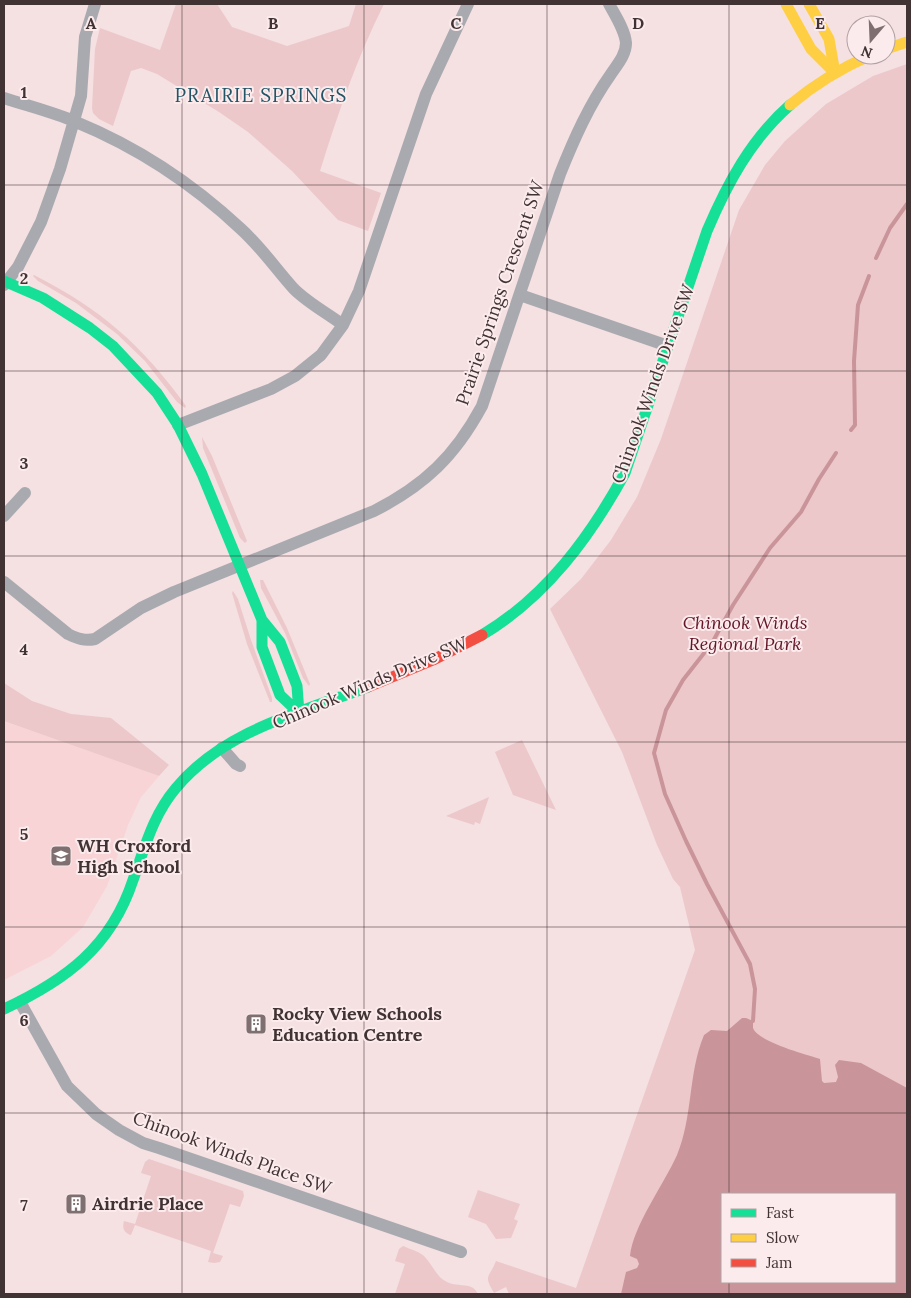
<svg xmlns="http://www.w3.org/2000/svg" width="911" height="1298" viewBox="0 0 911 1298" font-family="Lora,serif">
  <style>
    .built { fill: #f8d4d7 }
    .green { fill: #ecc8cb; fill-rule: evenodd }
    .water { fill: #ca959a; fill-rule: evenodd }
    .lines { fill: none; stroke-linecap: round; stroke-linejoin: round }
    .stream { stroke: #ca959a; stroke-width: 4 }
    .street { stroke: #a9aaaf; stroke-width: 12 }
    .fast { stroke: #16e098; stroke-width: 11 }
    .slow { stroke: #ffcf43; stroke-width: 11 }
    .jam { stroke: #f24e42; stroke-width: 11 }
    .grid { fill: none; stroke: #413233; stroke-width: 1; stroke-opacity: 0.55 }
    .labels { text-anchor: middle; stroke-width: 4; stroke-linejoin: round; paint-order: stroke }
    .street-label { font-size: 18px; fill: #413233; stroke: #fbebec }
    .park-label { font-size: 18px; font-style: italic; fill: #651425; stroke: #fbebec }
    .poi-label { font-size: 18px; font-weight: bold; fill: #413233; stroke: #fbebec; text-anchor: start }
    .neighbourhood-label { font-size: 19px; letter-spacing: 1px; fill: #225465; stroke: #fbebec }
    .grid-label { font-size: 16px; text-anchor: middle; font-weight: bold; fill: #413233; stroke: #fbebec; stroke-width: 4; stroke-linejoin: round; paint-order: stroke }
  </style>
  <rect width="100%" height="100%" fill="#f5e0e2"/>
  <path class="built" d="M4,721l155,55 -18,21 -13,28 -21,61 -24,41 -32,29 -47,24z"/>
  <path class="green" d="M176,4h41l15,23 55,19 62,-20 7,-22h28c-27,54 -46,109 -64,167l61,22 -13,38 -30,-11 -46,-49 -44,-39 -29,-20 -62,-38 -16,-6 -10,3 -18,55 -14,-7 -6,-6 -1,-5 3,-59 5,-21 60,22z
    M907,64v1230h-398l-3,-7 -12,6c-11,-19 -5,-14 2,-32l80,27 119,-338 -15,-63 -7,-8 -16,-34 -35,-93 -72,-143 31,-30 30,-39 26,-43 24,-58 78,-229 26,-45 20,-24 41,-37 47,-28zM722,1194h173v88h-173z
    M34,275c67,34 108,70 152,131l-1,2 -8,-6 -32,-41 -28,-27 -41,-31 -38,-22 -5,-5z
    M202,437l10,19 35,85 -2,2 -5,-5 -37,-90z
    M260,580h3l24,48 23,56 -1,2 -6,-8 -18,-45 -24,-45z
    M233,591l5,8 13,41 21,58v4h-2l-23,-58 -15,-51z
    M4,683l28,18 39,13 40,4 58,47 -10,11 -155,-55z
    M522,740l34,70 -43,-15 -18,-43z
    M489,797l-9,27 -5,-2 -1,3 -28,-9z
    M149,1159l94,32 1,5 -4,11 -10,-3 -17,49 10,3 -3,6 -6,1 -6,-1 3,-11 -76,-26 -4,10c-7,-2 -9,-7 -7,-14l11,3 16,-48 -10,-3 4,-11z
    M478,1190l42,14 -6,15 4,2 -7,17 -15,1 -10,-15 -18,-7z
    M403,1246c7,3 15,5 21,10 9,9 12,21 23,26 12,6 25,-1 31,12h-83l10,-30 -10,-3 4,-12z"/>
  <path class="water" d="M742,1018h4l7,3c0,1 0,6 0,7 5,14 54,27 67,31l2,22 2,2 12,-1 2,-5 -3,-12 4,-5 22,3 46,25v206h-286l5,-22 11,-4 2,-4 -2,-5 -7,-3c3,-30 34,-72 47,-101 16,-38 11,-82 27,-120l7,-5 16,1zM722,1194h173v88h-173z"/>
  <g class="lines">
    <path class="stream" d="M876,258l14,-30 17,-24
      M851,430l4,-5 -1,-64 4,-56 11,-29
      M753,1021l2,-32 -5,-25 -43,-80 -21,-43 -21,-47 -11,-41 12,-43 17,-30 29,-37 21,-38 37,-57 31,-36 18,-33 17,-26"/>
    <path class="street" d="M4,98c24,8 49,14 72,24 61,25 117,62 165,107 20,18 35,40 53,60 14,14 33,24 49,36
      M4,285l14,-18 23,-45 19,-53 21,-73 4,-59 10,-33
      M520,295l148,51
      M178,425l93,-36 24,-13 26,-21 22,-30 16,-34 67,-197 42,-90
      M4,516l21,-23
      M4,582l64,52c10,5 17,7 27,5l46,-31 33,-16 200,-81c51,-26 81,-55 108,-105l78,-232c14,-35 29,-69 51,-100 6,-9 15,-19 15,-31 -1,-13 -11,-28 -17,-39
      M222,748l14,16 4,2
      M20,1002l47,84 29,28 23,16 24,13 16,5 302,104"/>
    <path class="fast" d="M4,281l39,17 47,30 23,18 44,47 21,32 24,49 60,146 18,22 17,44 2,27
      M262,620v27l18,48 19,18
      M482,635c64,-38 108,-98 143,-162l82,-242c20,-47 44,-92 83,-126
      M4,1009c62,-29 107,-62 129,-129 12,-33 20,-65 43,-92 47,-57 125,-76 192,-101"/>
    <path class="slow" d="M786,4l25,45 24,24
      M809,4l20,35 6,34
      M886,49l21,-7
      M790,105c25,-21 51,-37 81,-50"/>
    <path class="jam" d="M368,687l65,-27 49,-25"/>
  </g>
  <path class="grid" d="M182,4v1290M364,4v1290M547,4v1290M729,4v1190M4,185h903M4,371h903M4,556h903M4,742h903M4,927h903M4,1113h903M729,1282v12"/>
  <defs>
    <g id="school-square" transform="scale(1.125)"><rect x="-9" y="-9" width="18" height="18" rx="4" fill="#806f70" stroke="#fbebec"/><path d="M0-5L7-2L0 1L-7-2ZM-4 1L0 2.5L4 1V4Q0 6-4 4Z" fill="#fff"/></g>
    <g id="building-square" transform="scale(1.125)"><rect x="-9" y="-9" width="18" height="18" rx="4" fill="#806f70" stroke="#fbebec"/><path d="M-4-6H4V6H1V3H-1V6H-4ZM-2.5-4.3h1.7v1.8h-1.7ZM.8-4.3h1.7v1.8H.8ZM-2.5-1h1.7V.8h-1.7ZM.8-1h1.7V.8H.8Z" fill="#fff"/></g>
  </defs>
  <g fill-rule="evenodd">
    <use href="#school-square" x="61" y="856"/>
    <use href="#building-square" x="256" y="1024"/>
    <use href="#building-square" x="76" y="1204"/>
  </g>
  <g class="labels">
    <g class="street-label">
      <text transform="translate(500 293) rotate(-71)" y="6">Prairie Springs Crescent SW</text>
      <text transform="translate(653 384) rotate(-70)" y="6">Chinook Winds Drive SW</text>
      <text transform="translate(370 683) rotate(-23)" y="6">Chinook Winds Drive SW</text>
      <text transform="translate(232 1153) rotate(20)" y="6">Chinook Winds Place SW</text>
    </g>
    <g class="park-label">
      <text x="745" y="629">Chinook Winds<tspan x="745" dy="21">Regional Park</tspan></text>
    </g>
    <g class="poi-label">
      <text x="77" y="852">WH Croxford<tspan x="77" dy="21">High School</tspan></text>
      <text x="272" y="1020">Rocky View Schools<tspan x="272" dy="21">Education Centre</tspan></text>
      <text x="92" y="1210">Airdrie Place</text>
    </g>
    <g class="neighbourhood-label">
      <text x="261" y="102">PRAIRIE SPRINGS</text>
    </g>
  </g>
  <g class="grid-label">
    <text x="91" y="29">A</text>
    <text x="273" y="29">B</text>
    <text x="456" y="29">C</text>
    <text x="638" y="29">D</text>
    <text x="820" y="29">E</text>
    <text x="24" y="98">1</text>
    <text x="24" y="284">2</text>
    <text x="24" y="469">3</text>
    <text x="24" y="655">4</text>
    <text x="24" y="840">5</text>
    <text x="24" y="1026">6</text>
    <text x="24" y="1211">7</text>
  </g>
  <rect width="911" height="1298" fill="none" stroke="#413233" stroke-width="10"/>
  <rect x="721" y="1193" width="175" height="90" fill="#fbebec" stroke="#b1a1a2"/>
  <rect x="731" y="1209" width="25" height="8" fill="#16e098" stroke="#b1a1a2"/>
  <text x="766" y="1218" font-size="15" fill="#413233">Fast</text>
  <rect x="731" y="1234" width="25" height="8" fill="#ffcf43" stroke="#b1a1a2"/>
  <text x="766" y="1243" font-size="15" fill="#413233">Slow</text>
  <rect x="731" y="1259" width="25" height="8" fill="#f24e42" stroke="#b1a1a2"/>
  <text x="766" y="1268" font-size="15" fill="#413233">Jam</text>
  <g transform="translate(871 40) rotate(199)"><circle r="24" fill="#fbebec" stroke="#b1a1a2"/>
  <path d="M0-4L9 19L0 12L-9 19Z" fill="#806f70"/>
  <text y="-8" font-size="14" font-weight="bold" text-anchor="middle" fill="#413233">N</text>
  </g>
</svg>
